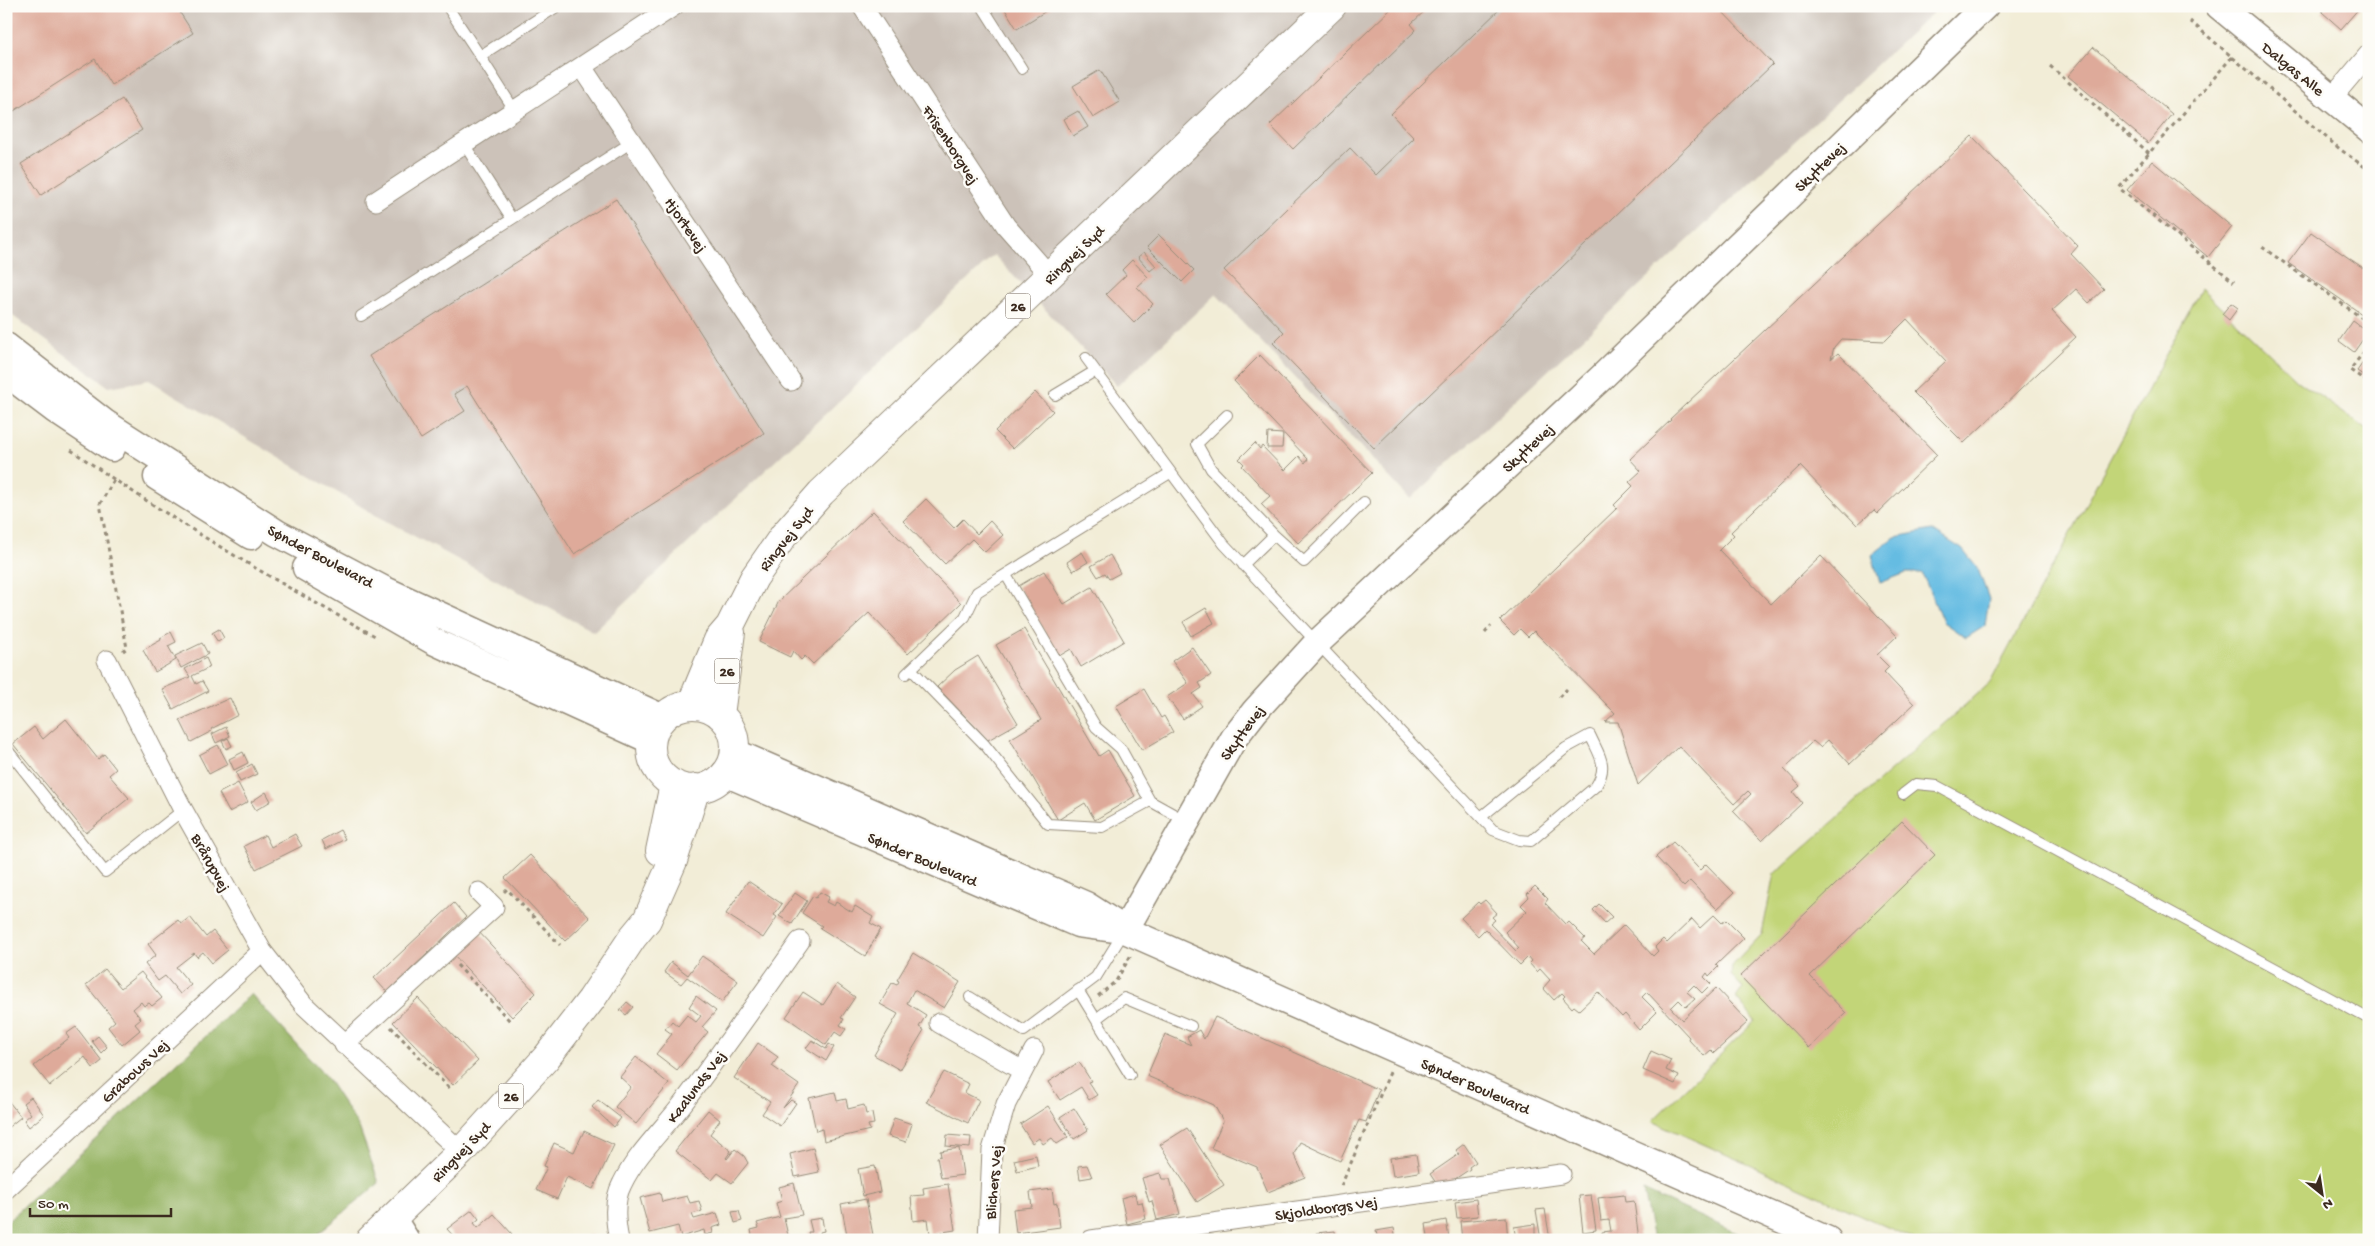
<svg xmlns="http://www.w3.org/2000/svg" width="2375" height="1246" viewBox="0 0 2375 1246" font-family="'Gochi Hand',sans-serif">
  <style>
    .industrial { fill: #ccc2b9 }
    .green { fill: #c2d578; stroke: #7e804b }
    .forest { fill: #99b668; stroke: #6a7043 }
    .water { fill: #65bce2; stroke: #507380 }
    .building { fill: #deaa9a }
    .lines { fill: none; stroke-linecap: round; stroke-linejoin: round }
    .lane-casing { stroke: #968c7a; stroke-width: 12 }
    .street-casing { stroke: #968c7a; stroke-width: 21 }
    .secondary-casing { stroke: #968c7a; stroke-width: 29 }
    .primary-casing { stroke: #968c7a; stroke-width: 30 }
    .path { stroke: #968c7a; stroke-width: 3; stroke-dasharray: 4 4; stroke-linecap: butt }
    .lane { stroke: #fff; stroke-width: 10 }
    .street { stroke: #fff; stroke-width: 19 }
    .secondary { stroke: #fff; stroke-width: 26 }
    .primary { stroke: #fff; stroke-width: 28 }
    .labels { text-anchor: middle; stroke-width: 5; stroke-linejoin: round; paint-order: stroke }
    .shield { fill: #fdfcf7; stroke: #75695f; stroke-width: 1 }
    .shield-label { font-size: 15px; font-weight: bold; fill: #3b2a1e }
    .street-label { font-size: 16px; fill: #3b2a1e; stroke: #fdfcf7 }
  </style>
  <rect width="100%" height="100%" fill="#fdfcf7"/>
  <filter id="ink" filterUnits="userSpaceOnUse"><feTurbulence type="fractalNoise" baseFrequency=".02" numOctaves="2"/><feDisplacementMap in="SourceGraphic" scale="10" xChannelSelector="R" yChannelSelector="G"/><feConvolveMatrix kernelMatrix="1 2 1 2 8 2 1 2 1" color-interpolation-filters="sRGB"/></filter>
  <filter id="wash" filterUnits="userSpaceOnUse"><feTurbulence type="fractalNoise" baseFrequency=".0096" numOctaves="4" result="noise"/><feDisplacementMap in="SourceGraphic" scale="20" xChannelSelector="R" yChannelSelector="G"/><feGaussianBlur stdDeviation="1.12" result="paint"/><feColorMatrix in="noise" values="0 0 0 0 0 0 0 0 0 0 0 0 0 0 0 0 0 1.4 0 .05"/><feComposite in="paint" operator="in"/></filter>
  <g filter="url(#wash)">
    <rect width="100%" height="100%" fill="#f2edd7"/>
    <path class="industrial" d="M6,6h1934l-530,493 -194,-205 -99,92 -123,-131 -400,377 -212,-113 -233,-139 -40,7 -103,-76z"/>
    <path class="green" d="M2201,289l97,92 71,50v809h-453l-264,-119 103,-100 -19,-23 7,-10 -12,-13 1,-9 30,-32 12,-60 216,-191z"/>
    <path class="forest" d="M251,994l75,83 33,50 20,56 -68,57h-305v-17z
      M1643,1190l109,50h-99z"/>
    <path class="water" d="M1932,530l30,19 16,20 11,30 -4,27 -19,12 -23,-16 -21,-49h-16l-26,10 -8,-28 23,-18z"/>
    <g id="blocks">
      <path class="building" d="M6,6h172l-1,2 16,25 -82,52 -16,-26 -89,57z
        M1003,6h51l-37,23z
        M1394,6l4,3 3,-3h29l-19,18 5,6 -123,119 -23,-24z
        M1503,6h214l56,58 -399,384 -101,-105 11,-11 -60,-62 126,-122 26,27 38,-37 -23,-24z
        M2327,6h34l-20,23 -19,-17z
        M2093,47l79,67 -24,29 -80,-67z
        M1100,70l20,32 -27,16 -20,-32z
        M122,99l20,31 -101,65 -20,-31z
        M1078,111l10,16 -15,9 -9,-17z
        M1972,136l106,110 -7,8 33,35 -15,14 -13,-14 -24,22 24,26 -112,106 -51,-51 33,-31 -39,-42 -22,22 -44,-2 -7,8 -3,12 7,-6 99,102 -60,58 -3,-3 -17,15 -57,-59 -69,66 3,3 -15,15 52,54 50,-48 76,80 -20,19 12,12 -5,5 30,32 -64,60 -22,-24 -8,7 -7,-6 -29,28 16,17 -7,6 9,11 -40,38 -29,-30 18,-17 -3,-3 -14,13 -55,-58 -41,39 -20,-63h-13l10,-9 -81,-82 -6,6 -8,-8 -6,6 -14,-14 117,-113 -3,-3 19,-19 -4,-4 12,-11 -11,-12 41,-39 -1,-1z
        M2152,161l80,66 -24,30 -81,-67z
        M616,199l148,234 -190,121 -107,-168 -13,8 11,17 -44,28 -52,-83z
        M2311,232l58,40v47l-81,-56z
        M1159,235l35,35 -12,12 -35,-35z
        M1144,252l12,14 -6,5 -12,-14z
        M1132,260l16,17 -11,10 16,17 -19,19 -28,-29 20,-19 -4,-5z
        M2231,303l7,5 -9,12 -7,-6z
        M2353,321l15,11 -14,20 -15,-11z
        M2369,354v25l-12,-8z
        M1260,355l112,118 -74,70 -37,-39 9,-8 -28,-30 2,-2 -5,-5 16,-16 5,6 2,-3 23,24 14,-14 6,7 3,-4 -74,-78z
        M1035,392l18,19 -40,38 -18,-18z
        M1268,433l15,1 -1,14h-15z
        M926,499l28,29 9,-9 14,15 13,-13 13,14 -18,17 -13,-13 -27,25 -42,-43z
        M873,511l88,92 -53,51 -39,-41 -56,51 -8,-8 -4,4 -8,-9 -3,6 -31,-15 20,-41z
        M1082,552l6,10 -15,9 -6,-9z
        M1110,555l10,18 -11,6 -4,-6 -7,4 -7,-11z
        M1044,571l20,33 28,-17 32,54 -43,26 -10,-18 -12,7 -42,-69z
        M1206,608l8,15 -23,13 -8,-14z
        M219,629l5,9 -6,4 -6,-9z
        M1024,629l75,127 9,-6 27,46 -40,24 -10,-17 -27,17 -48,-81 31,-19 -45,-75z
        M171,632l5,10 -8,4 8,14 -21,12 -12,-22 18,-10 -1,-2z
        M202,643l6,11 -27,14 -6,-12z
        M1192,647l19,28 -12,8 3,5 -9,6 9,12 -19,13 -16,-22 21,-14 -16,-22z
        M978,656l40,67 -30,17 -51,-53 18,-17z
        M206,658l4,9 -18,9 4,8 6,-3 6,10 -35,18 -11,-20 28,-12 -5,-8z
        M1144,689l17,29 3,-2 9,16 -31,18 -26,-44z
        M230,698l8,17 -27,14 1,2 -21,11 -11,-22z
        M66,719l32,40 6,-5 12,15 -7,6 20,23 -43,35 -73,-89 21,-17 9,12z
        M226,727l4,9 -14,7 -4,-9z
        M228,738l4,8 -6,3 -4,-8z
        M218,745l10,19 -19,10 -10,-19z
        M243,752l5,11 -14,7 -5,-11z
        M252,764l5,10 -17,8 -4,-9z
        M238,783l10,19 -19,10 -10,-19z
        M266,792l5,9 -15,9 -5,-8z
        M1902,821l33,34 -125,121 36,37 -37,35 -69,-72z
        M340,830l5,9 -19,10 -4,-9z
        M295,834l7,12 -46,23 -12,-23 21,-11 6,12z
        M1673,842l27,28 6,-6 28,29 -17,16 -27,-28 -6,6 -28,-30z
        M530,855l60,63 -25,23 -60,-63z
        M748,881l34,23 -8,11 3,2 -14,21 -37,-24z
        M1535,886l13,13 -3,4 21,22 3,-3 16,16 -4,3 13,13 30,-29 29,31 5,-5 -3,-4 8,-8 4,4 25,-24 8,9 14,-13 8,8 4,-3 18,18 -28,27 2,2 -9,9 -2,-3 -3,4 7,7 -9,9 -8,-8 -7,7 8,7 -9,8 -7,-7 -8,8 11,12 34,-32 32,34 -34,31 -3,-3 -7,6 -16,-17 1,-2 -42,-45 -5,5 15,15 -18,18 -14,-16 -3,3 -24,-25 -19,18 -5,-4 -2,2 -9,-10 2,-2 -3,-3 -8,7 -11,-12 7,-8 -10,-11 -3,3 -8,-9 2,-2 -3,-4 -8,8 -35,-36 -7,7 -17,-18 17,-16 2,2 5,-4 12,13 -5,4 3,3 -5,4 26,27 3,-3 -14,-16 22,-21 -6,-6 8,-8 -2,-3z
        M820,892l9,5 -3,5 8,4 2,-4 16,10 3,-6 18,11 -3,6 11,6 -16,27 -45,-28 2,-2 -20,-13 11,-17 3,2z
        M795,893l12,8 -15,23 -13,-8z
        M454,903l12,14 -79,75 -13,-14z
        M1599,904l13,13 -7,6 -12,-13z
        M190,917l16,20 7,-6 15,19 -16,13 -9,-11 -6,5 -3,-4 -18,14 15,18 -11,9 -15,-18 -7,5 -13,-17 11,-9 -8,-11 30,-24 3,4z
        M477,930l59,63 -24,24 -60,-64z
        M913,953l47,29 -16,26 -30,-18 -7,13 19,12 -7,12 5,3 -24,40 -26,-15 24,-41 -18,-10 12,-21 5,2 2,-4 -2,-1z
        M702,956l36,25 -16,21 -35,-25 -6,7 -17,-12 7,-10 17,13z
        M105,969l16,19 20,-16 21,26 -10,8 -3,-3 -5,3 -3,-4 -8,7 8,10 -6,5 5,6 -18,15 -14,-18 7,-6 -29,-36z
        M837,984l18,13 -14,21 3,1 -4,6 6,4 -5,7 -6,-4 -9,13 -40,-28 17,-25 20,13z
        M696,996l20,15 -14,16 6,5 -31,38 -21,-16 16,-20 -7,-5 7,-8 6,5 9,-11 9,7 5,-6 -12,-9z
        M418,998l60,63 -25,24 -60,-63z
        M627,1002l6,5 -7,8 -6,-5z
        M1215,1017l164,73 -13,32 -7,-2 -19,41 -40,-19 -6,12 11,23 -37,15 -11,-25 -46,-19 12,-27 -9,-16 -67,-29 18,-42 26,11 -4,-8 12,-7 5,9z
        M76,1027l26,34 -9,7 -8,-11 -35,29 -16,-20 35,-28 -3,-4z
        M98,1036l9,11 -6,6 -9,-12z
        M812,1040l14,9 3,-5 5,3 -8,14 -20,-13z
        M758,1043l20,14 -6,9 27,19 -16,23 8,-8 5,3 -16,23 -18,-12 8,-12 -36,-24z
        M1651,1051l20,9 -5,10 13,6 -4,8 -32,-14z
        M636,1057l33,27 -33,40 -21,-17 16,-20 -11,-10z
        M1079,1062l12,19 -3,1 9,13 -8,5 -8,-13 -21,13 -12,-18z
        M944,1072l25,12 -4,9 14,7 -11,23 -42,-21z
        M835,1092l2,9 9,-2 2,10 16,-4 2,9 6,-1 2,11 -6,1 2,5 -46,11 -2,-12 -6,2 -7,-33z
        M31,1097l13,18 -15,12 -5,-7 7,-6 -8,-11z
        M6,1098l15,19 -15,12z
        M598,1100l23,18 -7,9 -22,-20z
        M1048,1106l20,31 -11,7 -5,-6 -9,6 -4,-6 -7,5 -12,-19z
        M1074,1108l14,22 -14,9 -14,-22z
        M708,1110l12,10 -10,14 21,17 -5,7 1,1 8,-10 9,7 4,7 -16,20 -14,-10 -6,7 -37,-29z
        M894,1118l18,6 -6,18 -18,-6z
        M1187,1128l37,57 -27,17 -37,-57z
        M584,1131l30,14 -21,44 -26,-12 -10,22 -21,-9 11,-23 -3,-1 10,-23 20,9z
        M947,1135l24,2 -1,11 -24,-2z
        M1464,1144l12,18 -7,5 1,2 -30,20 -10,-15 29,-20 -3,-4z
        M813,1148l6,24 -24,5 -5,-23z
        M959,1148l4,27 -22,3 -4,-21 4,-1 -1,-5z
        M1416,1154l3,18 -26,4 -3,-18z
        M1036,1155l2,11 -21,5 -3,-11z
        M1087,1165l5,12 -12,2 -2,-13z
        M875,1166l5,26 -17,4 -5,-27z
        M1160,1173l2,6h8l10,35 -23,6 -5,-19 -3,1 -7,-24z
        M794,1183l8,32 -18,3 5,22h-36l-2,-10 8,-2 -2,-5 23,-6 -4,-14 6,-2 -3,-14z
        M948,1184l7,46 -25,4 -2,-15 -15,2 -2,-25 13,-1 -1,-7z
        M1052,1189l2,15 3,-1 3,24 -44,6 -3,-24 19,-2 -2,-15z
        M660,1193l2,9 25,-6 3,7 9,-2 3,10 -10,3 2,5 23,-6 4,12 -9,3 1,5 -8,2 -1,-5 -23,7 -3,-11 -28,7 -10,-35z
        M1135,1194l2,9 5,-1 4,17 -19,5 -6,-26z
        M1591,1195l5,35 -13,2 -4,-36z
        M1624,1195l1,7 9,-1 5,39h-36l-1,-8 9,-1 -2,-11 -8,1 -3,-23z
        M866,1199l8,41h-26l-7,-36z
        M1476,1199l2,17 -21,2 -2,-16z
        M1545,1209l5,31h-9l-5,-30z
        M472,1210l7,9 -5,4 4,5 16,-14 18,20 -7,6h-48l-10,-11z
        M739,1211l3,10 -7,2 -3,-11z
        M1506,1217l2,23h-46l-2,-19z
        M822,1218l2,13 -4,1 2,8h-12l-2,-8h4l-3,-12z
        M1446,1220l3,18 -34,2 13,-3 -2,-13z
        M1535,1224v16h-19l-2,-13z
        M1394,1228l2,12h-18l-2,-9z
        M1335,1231l1,9h-19l-1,-7z
        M591,1235l1,5h-16v-1z"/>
    </g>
  </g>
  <g filter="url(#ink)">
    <use href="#blocks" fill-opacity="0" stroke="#968c7a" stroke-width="1"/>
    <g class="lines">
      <g class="lane-casing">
        <path id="lane" d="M447,6l33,50
          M982,6l40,63
          M515,111l-35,-55 78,-50
          M464,144l48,75
          M361,316l271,-174
          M1086,358l138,186 269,286 26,10 12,1 65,-55c13,-21 3,-31 -6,-51l-24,13 -85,69
          M1055,395l40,-24
          M1227,415l-30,29 14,25 63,66
          M1243,565l31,-30 30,27 60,-60
          M1006,575l90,152 25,22 29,52 36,20
          M911,669l74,76 63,79 54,3 48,-26
          M906,674l59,-57 12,-25 193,-119
          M6,748l99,124 78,-62
          M1903,794l13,-10 21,2 432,233
          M1078,990l52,85
          M970,997l54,34 72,-54 29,-47
          M1096,1019l28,-21 67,28"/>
      </g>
      <g class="street-casing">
        <path id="street" d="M862,6l144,220 44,50
          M582,67l209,314
          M2331,99l38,-45
          M376,201l298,-195
          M107,660l76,150 79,141 42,54 157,147
          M939,1023l84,48
          M344,1045l150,-138 -15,-15
          M6,1189l256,-238
          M619,1240c-4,-19 -6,-39 3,-56 15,-31 42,-55 62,-82 40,-53 78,-107 116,-161
          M988,1240l4,-90 14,-46 28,-54
          M1091,1240l470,-66"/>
      </g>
      <g class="secondary-casing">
        <path id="secondary" d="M2219,6l150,123
          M6,346l99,77 172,110 106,56 280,129
          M6,373l49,37 57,38
          M157,477l94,59
          M306,568l127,73 219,100
          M734,752l352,153 39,25 703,310
          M725,773l353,151 38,5
          M1125,930l109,-192 21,-27 61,-67 286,-267 383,-371
          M393,1219l13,21"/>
      </g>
      <g class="primary-casing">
        <path id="primary" d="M691,705l27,-65 12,-14 24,-48 30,-43 37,-42 511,-487
          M651 747a42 42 0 1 1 84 0a42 42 0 1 1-84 0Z
          M720,715l11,-83
          M660,851l14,-67
          M370,1240l91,-88 85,-94 45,-58 42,-63 14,-17 26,-59 23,-73"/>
      </g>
      <path class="path" d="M2190,21l151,129 28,20
        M2232,57l-113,131 115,94
        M2050,66l99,87
        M2262,247l107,76
        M2369,345l-19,25 19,13
        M71,450c98,68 200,129 304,186
        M114,480l-14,24 27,144 -4,3
        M1485,633l6,-7
        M1559,697l8,-8
        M504,892l3,-3 53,56
        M457,965l53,56
        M1098,996l18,-15 15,-26
        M391,1027l58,61
        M1341,1186l50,-116"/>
      <use href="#lane" class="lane"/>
      <use href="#street" class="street"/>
      <use href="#secondary" class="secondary"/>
      <use href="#primary" class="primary"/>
    </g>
  </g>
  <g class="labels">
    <g class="shield">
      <rect x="1005.5" y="293.5" width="25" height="25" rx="4"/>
      <rect x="714.5" y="658.5" width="25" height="25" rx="4"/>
      <rect x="498.5" y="1083.5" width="25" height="25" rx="4"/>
    </g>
    <g class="shield-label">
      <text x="1018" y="311">26</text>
      <text x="727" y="676">26</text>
      <text x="511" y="1101">26</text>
    </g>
    <g class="street-label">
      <text transform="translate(2294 68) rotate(39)" y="6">Dalgas Alle</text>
      <text transform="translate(952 144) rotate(57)" y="6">Frisenborgvej</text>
      <text transform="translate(1819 166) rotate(-44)" y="6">Skyttevej</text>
      <text transform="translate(687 224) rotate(56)" y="6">Hjortevej</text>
      <text transform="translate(1073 254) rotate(-44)" y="6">Ringvej Syd</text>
      <text transform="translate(1527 447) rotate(-43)" y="6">Skyttevej</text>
      <text transform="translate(785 538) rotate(-52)" y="6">Ringvej Syd</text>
      <text transform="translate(321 555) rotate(28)" y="6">Sønder Boulevard</text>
      <text transform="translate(1241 732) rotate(-54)" y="6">Skyttevej</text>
      <text transform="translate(923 858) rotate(23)" y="6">Sønder Boulevard</text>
      <text transform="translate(212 862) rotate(61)" y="6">Brårupvej</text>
      <text transform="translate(134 1070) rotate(-43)" y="6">Grabows Vej</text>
      <text transform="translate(1476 1085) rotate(24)" y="6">Sønder Boulevard</text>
      <text transform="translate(695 1086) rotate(-53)" y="6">Kaalunds Vej</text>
      <text transform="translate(460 1151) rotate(-46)" y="6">Ringvej Syd</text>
      <text transform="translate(992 1182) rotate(-85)" y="6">Blichers Vej</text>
      <text transform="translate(1326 1207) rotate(-8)" y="6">Skjoldborgs Vej</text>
    </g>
  </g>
  <rect width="2375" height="1246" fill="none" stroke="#fdfcf7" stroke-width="25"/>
  <g transform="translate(2322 1194) rotate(150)" stroke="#fdfcf7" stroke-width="4" paint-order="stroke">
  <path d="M0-4L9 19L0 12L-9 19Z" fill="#3b2a1e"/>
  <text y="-8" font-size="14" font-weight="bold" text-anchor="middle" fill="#3b2a1e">N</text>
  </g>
  <path d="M30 1208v8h141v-8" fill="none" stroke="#3b2a1e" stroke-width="2.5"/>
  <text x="38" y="1208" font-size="15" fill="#3b2a1e" stroke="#fdfcf7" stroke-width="4" paint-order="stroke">50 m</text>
</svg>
